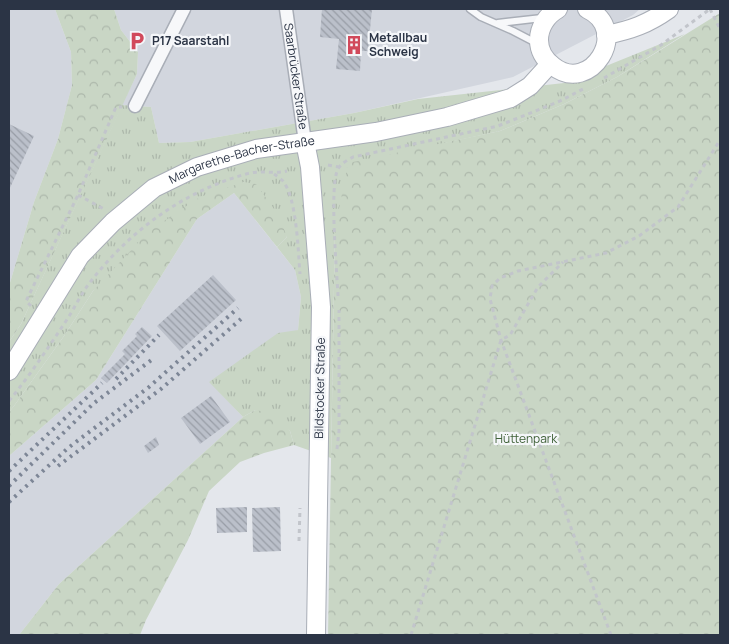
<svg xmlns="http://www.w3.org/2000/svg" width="729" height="644" viewBox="0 0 729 644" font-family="Manrope,sans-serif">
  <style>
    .built { fill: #d2d6de }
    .grass { fill: url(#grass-tufts) }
    .forest { fill: url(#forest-crowns) }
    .building { fill: url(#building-back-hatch) }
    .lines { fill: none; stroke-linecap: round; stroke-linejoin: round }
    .lane-casing { stroke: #a9aeb7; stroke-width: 9 }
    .street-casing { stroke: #a9aeb7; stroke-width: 15 }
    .secondary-casing { stroke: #a9aeb7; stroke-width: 20 }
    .path { stroke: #c2c5cb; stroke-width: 3; stroke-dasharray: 4 4; stroke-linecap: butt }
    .lane { stroke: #f7f8fa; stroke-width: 6 }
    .street { stroke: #f7f8fa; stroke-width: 12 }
    .secondary { stroke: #fff; stroke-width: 18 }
    .rail { stroke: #7d8696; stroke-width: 4; stroke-dasharray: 2.5 5; stroke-linecap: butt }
    .labels { text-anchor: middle; stroke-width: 4.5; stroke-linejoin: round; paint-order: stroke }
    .poi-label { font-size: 12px; font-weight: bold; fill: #2b3445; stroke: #f4f6f9; text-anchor: start }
    .street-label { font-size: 12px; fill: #2b3445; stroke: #f4f6f9 }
    .park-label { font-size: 12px; fill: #3f6138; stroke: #f4f6f9 }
  </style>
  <defs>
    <pattern id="grass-tufts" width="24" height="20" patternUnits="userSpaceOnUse" patternTransform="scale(1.25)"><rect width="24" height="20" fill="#c9d6c5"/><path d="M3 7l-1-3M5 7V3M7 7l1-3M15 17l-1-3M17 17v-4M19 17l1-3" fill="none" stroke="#adb8ab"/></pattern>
    <pattern id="forest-crowns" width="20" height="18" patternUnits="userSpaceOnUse" patternTransform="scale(1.25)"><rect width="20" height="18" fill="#c9d6c5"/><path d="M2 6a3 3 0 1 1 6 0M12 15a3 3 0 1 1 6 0" fill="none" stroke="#adb8ab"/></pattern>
    <pattern id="building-back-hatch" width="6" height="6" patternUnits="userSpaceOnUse" patternTransform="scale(1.25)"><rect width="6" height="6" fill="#bbc0ca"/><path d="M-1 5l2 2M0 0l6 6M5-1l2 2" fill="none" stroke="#989da6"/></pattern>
  </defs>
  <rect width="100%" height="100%" fill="#e4e7ec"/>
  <path class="built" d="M9,9h46l16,43 1,33 -14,54 -24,63 -25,84z
    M114,9h526l-7,6 -120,62 -159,36 -164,29 -31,1 -8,-36 -29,-2 15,-31 1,-22 -17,-22z
    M234,193l61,77 6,27 -3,33 -88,52 33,35 -184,167 -40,51h-10v-179l87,-76 101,-161z"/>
  <path class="grass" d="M685,34l-68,43 -53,27 -64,27 -55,12 -110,86 -4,229 -37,-13 -4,-14 -35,-21 -12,7 -34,-35 69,-49 20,-3 3,-33 -6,-27 -18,-23 10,-10 -43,-55 -151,109 -29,45 -50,70 -5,6v-70l12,-18 101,-219 29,2 8,36 31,-1 164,-29 64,-14 146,-16z"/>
  <path class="forest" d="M55,9h59l7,21 17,22 -1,22 -116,250 -12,18v-56l25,-84 24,-63 14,-54 -1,-33z
    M720,13v622h-392l7,-406 13,-66 152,-32 64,-27 53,-27z
    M244,182l12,2 23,32 8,21 -10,10 -43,-54 -37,26 -101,161 -87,76v-44l5,-6 50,-70 29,-45 56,-60 51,-34z
    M255,410l16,3 19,18 4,14 -30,8 -24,9 -31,29 -21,49 -42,80 -6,15h-121l40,-51 184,-167z"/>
  <path class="building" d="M322,9h50l-4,42h-7l-1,20 -24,-2 3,-30 -19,-2z
    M9,124l25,12 -25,54z
    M213,275l23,25 -56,51 -23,-25z
    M142,327l10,9 -45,47 -6,-5 24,-24 -3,-3 15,-15 -2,-2z
    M211,396l19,26 -30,22 -19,-26z
    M156,437l3,8 -11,8 -4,-7z
    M247,507v25l-30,1 -1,-25z
    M280,507l1,44 -28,1 -1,-44z"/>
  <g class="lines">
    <g class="lane-casing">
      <path id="lane" d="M470,9l11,8 32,14 25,13
        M498,23l44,-5"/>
    </g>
    <g class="street-casing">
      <g id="street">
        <path id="s1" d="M286,9l19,133"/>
        <path d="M135,106l49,-97"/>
      </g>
    </g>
    <g class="secondary-casing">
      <g id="secondary">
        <path d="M558,9c-11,6 -19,18 -19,31 0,11 6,20 14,26 37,30 79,-36 34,-57"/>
        <path d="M606,35c25,-5 42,-11 63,-26"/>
        <path d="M305,142l5,25 11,140 -5,328"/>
        <path id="s2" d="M9,371l71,-115 33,-34 41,-34 43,-21 59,-18 120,-17 71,-15 64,-19 19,-12 20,-22"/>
      </g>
    </g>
    <path class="path" d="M710,9l10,20
      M604,78l57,-33 49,-36
      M328,165l11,2
      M274,174c3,2 7,5 9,7 14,18 15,70 17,93
      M78,195l26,14
      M338,296c-1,-24 -9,-110 0,-127 3,-6 10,-9 15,-12l145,-31 62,-25 23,-12
      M31,306l-5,-5 52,-106 38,-88h6
      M9,401c21,-26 39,-53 57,-80 8,-12 14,-25 22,-36 40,-53 94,-93 158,-111 13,-4 27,0 41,-3
      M337,449l2,-18v-121
      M299,541l1,-33
      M411,635l90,-295 9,-5 28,-48 25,-25
      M611,635l-110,-295 -11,-41 2,-13 8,-8 18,-7 88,-18 33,-17 39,-29 42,-67"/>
    <use href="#lane" class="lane"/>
    <use href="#street" class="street"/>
    <use href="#secondary" class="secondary"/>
    <path class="rail" d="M116,379l43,-44
      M58,466l103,-77 80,-70
      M9,471l93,-88
      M9,486l85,-83 60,-45
      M9,502l59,-54 81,-61 89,-79"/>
  </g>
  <defs>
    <g id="parking-bare" transform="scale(1.5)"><path d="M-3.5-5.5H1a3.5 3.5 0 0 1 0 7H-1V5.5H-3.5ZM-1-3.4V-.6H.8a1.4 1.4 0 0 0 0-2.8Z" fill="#d1495b" stroke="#f4f6f9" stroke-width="2.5" paint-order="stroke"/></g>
    <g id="building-bare" transform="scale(1.5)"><path d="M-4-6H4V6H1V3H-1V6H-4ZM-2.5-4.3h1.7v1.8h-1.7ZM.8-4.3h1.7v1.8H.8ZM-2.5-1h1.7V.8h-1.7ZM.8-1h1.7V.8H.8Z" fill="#d1495b" stroke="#f4f6f9" stroke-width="2.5" paint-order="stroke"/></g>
  </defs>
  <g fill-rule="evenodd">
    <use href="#parking-bare" x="137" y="41"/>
    <use href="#building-bare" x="354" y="45"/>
  </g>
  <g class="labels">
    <g class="poi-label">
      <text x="369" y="42">Metallbau<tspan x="369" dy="14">Schweig</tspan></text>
      <text x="152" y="45">P17 Saarstahl</text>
    </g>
    <g class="street-label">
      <text dy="4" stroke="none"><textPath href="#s1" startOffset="68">Saarbrücker Straße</textPath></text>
      <text dy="4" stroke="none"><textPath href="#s2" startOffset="329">Margarethe-Bacher-Straße</textPath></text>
      <text transform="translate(320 388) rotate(-89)" y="4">Bildstocker Straße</text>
    </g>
    <g class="park-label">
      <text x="526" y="443">Hüttenpark</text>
    </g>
  </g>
  <rect width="729" height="644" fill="none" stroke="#2b3445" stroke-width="20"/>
</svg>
